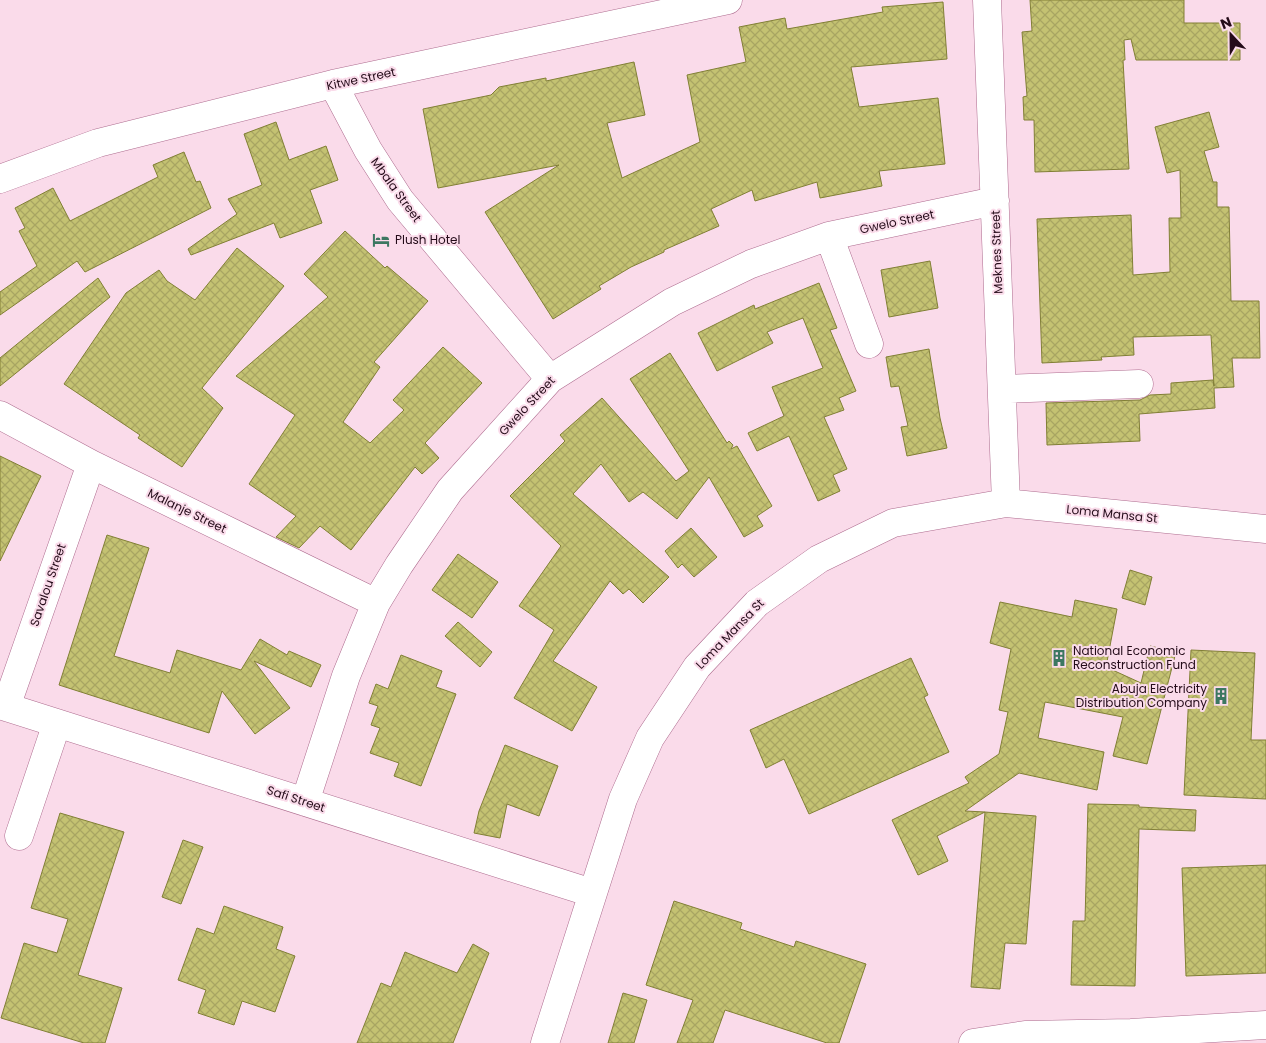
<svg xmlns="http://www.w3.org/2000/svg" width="1266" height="1043" viewBox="0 0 1266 1043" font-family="Poppins,sans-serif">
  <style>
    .building { fill: url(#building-cross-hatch); stroke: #817f35 }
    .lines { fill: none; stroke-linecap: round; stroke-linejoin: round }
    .minor-casing { stroke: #ae6c8f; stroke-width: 29 }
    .minor { stroke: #fff; stroke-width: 28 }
    .labels { text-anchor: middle; stroke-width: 4; stroke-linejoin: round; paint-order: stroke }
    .street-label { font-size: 12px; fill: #240b19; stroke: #fadbea }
    .poi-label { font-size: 12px; fill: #240b19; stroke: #fadbea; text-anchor: start }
  </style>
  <defs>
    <pattern id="building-cross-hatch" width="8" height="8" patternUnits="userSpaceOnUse" patternTransform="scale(1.25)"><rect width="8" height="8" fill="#c4c272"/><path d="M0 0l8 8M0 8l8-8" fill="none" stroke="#a8a562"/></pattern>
  </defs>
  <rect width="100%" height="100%" fill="#fadbea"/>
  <path class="building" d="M1030,0h154v23h56v37h-104l-5,-21 -7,1 1,20h-2l6,109 -94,3 -1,-52h-10l-1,-23 4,-1 -5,-64 10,-1z
    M943,2l4,57 -96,8 8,40 79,-9 7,66 -66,7 3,15 -62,12 -3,-16 -62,19 -3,-11 -41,19 8,17 -55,24v2l-33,15 -32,19 2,3 -48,30 -68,-107 74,-47 -121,23 -15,-79 68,-14 8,-8 47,-9v3l88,-19 11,53 -38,8 15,55 78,-36 -13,-67 59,-13 -7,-35 46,-9 2,11 96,-17 -1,-5z
    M1209,112l10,35 -15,4 9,31h4v25h12l2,94h28l1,57h-28l2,29 -20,1 1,20 -76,6 1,27 -93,4 -1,-42 94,-3 10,-5 21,-1v-11l42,-3 1,6 -3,-51 -78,2 1,18 -33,2 1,3 -60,3 -5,-144 94,-4 2,60 37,-3 -1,-54h12l-1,-48 -13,3 -12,-46z
    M276,122l13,38 37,-14 12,34 -28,10 12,33 -42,15 -6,-15 -83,32 -3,-6 49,-35 -9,-15 34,-14 -18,-51z
    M184,152l12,30 4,-1 11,27 -126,64 -8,-11 -77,54v-23l37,-26 -18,-35 6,-3 -10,-20 38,-20 17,33 88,-44 -5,-12z
    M345,231l40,37 2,-2 41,35 -54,61 6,5 -37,55 27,21 34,-33 -11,-10 50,-53 39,36 -57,60 14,15 -17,16 -7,-7 -64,83 -31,-24 -21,22 -23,-11 20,-21 -47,-32 46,-69 -59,-39 92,-79 -24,-23z
    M237,248l47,38 -82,102 21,20 -41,59 -44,-29 2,-3 -76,-51 62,-91 33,-23 8,11 28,19z
    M930,261l8,47 -49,9 -8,-47z
    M98,278l12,19 -110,89v-28z
    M819,283l18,45 -7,2 26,61 -17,7 5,12 -20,7 23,52 -14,6 7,16 -22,10 -29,-65 -32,15 -9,-18 36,-17 -12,-29 51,-19 -20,-50 -36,14 6,11 -56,28 -19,-38 56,-28 1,4z
    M929,349l11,69 7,30 -40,8 -6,-29 7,-1 -9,-40 -8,1 -5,-30z
    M670,353l57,90 2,-2 4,4 -2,4 6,-3 35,60 -15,10 6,10 -19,11 -35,-60 -32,42 -34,-27 -14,10 -28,-38 -28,30 96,83 -26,26 -14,-14 -6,5 -13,-13 -57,80 44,26 -25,44 -58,-33 40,-68 -35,-24 42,-60 -51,-50 55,-55 -5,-6 42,-37 74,83 13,-10 -59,-92z
    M0,456l41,20 -41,85z
    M691,528l26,29 -23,20 -12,-13 -4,4 -13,-17z
    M107,535l42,13 -35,108 56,17 7,-23 64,20 19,-31 27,16 2,-4 32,14 -10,22 -57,-26 36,47 -35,26 -33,-43 -13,42 -150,-48z
    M458,554l40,28 -26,36 -40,-28z
    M1130,570l22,7 -7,28 -23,-7z
    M1075,600l42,9 -11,58 35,16 9,-37 26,6 -29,112 -34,-8 10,-39 -78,-15 -7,36 66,14 -7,38 -78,-17 -54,38 20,1 -48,24 11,25 -30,14 -26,-55 77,-37 -4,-6 34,-23 9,-42 -9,-2 12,-61 -21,-6 10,-41 72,15z
    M458,622l34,30 -12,15 -35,-31z
    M1191,650l64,3 -4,87h15v59l-82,-4z
    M401,655l41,16 -6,16 20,7 -35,92 -27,-10 5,-13 -29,-10 10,-25 -9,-3 7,-19 -9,-3 7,-19 12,5z
    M911,658l17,37 -4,2 25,55 -140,62 -25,-55 -18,9 -16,-38z
    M505,745l53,21 -19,50 -32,-12 -7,34 -26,-5 5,-22z
    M1088,804l51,1v2l57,3 -1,21 -56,-2 -4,157 -64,-1 2,-64h12z
    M985,812l51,4 -10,128 -21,-1 -5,46 -29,-2z
    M60,813l64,19 -46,143 44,13 -17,55h-21l-83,-25 23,-75 33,10 11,-34 -37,-11z
    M183,840l20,7 -22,57 -19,-7z
    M1266,865v108l-80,3 -4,-108z
    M674,901l68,22 -2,6 54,18 2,-6 70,23 -27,79h-12l-102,-33 -12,33h-36l16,-43 -47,-15z
    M224,906l59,21 -7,22 19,7 -20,56 -33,-11 -8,24 -36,-12 8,-23 -28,-10 19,-52 17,6z
    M473,944l16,9 -36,90h-96l24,-60 10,4 14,-35 52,21z
    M623,993l24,7 -13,43h-26z"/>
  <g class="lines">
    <g class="minor-casing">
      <path id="minor" d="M987,0l19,503
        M333,84l35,66 32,50 150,179
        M0,179l98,-36 235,-59 395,-84
        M829,236l40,108
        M1002,389l137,-5
        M0,415l91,49 285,139
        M0,705l592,188
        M6,707l85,-243
        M305,802l41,-126 30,-73 23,-38 51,-75 100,-111 122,-77 79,-38 78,-28 166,-35
        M19,836l38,-113
        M545,1043l78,-244 27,-61 47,-71 60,-64 62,-44 74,-36 113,-20 260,26
        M973,1043l52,-8 106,-2 135,-8"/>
    </g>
    <use href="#minor" class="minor"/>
  </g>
  <defs>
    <g id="hotel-bare" transform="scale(1.35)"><path d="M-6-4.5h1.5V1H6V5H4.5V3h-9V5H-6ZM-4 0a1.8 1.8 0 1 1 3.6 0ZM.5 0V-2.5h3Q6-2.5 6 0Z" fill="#3c7761" stroke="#fadbea" stroke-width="2.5" paint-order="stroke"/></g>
    <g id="building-bare" transform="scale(1.35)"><path d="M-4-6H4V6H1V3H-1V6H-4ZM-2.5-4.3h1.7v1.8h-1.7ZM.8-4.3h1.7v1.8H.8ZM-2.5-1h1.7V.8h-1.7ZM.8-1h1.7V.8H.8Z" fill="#3c7761" stroke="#fadbea" stroke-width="2.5" paint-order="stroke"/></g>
  </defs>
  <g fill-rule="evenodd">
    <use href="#hotel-bare" x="381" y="240"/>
    <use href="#building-bare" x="1059" y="658"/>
    <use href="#building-bare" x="1221" y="696"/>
  </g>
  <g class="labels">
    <g class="street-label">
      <text transform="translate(361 79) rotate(-12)" y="4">Kitwe Street</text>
      <text transform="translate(396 190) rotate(54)" y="4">Mbala Street</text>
      <text transform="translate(897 222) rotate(-12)" y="4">Gwelo Street</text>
      <text transform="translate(997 252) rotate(-92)" y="4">Meknes Street</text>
      <text transform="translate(527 406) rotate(-47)" y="4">Gwelo Street</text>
      <text transform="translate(187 511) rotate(26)" y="4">Malanje Street</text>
      <text transform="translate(1112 514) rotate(6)" y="4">Loma Mansa St</text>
      <text transform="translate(48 585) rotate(-71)" y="4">Savalou Street</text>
      <text transform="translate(730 634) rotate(-46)" y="4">Loma Mansa St</text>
      <text transform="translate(296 799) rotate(18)" y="4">Safi Street</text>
    </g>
    <g class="poi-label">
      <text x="395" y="244">Plush Hotel</text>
      <text x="1073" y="655">National Economic<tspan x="1073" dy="14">Reconstruction Fund</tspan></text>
      <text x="1207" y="693" text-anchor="end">Abuja Electricity<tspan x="1207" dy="14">Distribution Company</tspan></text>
    </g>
  </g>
  <g transform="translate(1231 35) rotate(338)" stroke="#fadbea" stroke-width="4" paint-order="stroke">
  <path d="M0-4L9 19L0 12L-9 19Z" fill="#240b19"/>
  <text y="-8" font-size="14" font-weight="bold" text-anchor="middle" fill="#240b19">N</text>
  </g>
</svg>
